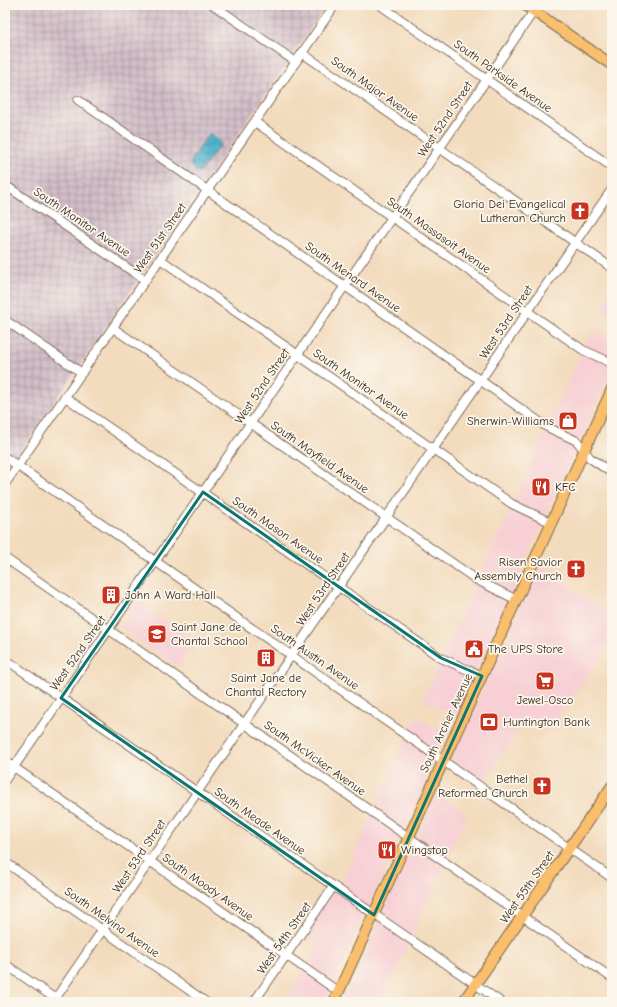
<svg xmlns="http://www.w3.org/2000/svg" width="617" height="1007" viewBox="0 0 617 1007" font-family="'Comic Neue',sans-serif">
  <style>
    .built { fill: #f7cfd4 }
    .industrial { fill: url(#industrial-grid) }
    .water { fill: url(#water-waves); stroke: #426d73 }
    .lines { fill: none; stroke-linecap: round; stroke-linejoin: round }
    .minor-casing { stroke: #7b6856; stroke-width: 10 }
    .major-casing { stroke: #7b6856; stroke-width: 12 }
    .minor { stroke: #fff; stroke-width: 8 }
    .major { stroke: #f9bf6d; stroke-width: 10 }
    .marked { fill: none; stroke: #0f766e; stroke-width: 3; stroke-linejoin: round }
    .labels { text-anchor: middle; stroke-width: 3.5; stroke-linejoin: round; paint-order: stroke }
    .street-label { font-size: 12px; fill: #3b2a1e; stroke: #fbf7ec }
    .poi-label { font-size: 12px; fill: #3b2a1e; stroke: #fbf7ec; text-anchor: start }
  </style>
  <defs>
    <pattern id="industrial-grid" width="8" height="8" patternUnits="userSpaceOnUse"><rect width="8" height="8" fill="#d2bdc8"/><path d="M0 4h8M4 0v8" fill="none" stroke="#ac9aa2"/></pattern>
    <pattern id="water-waves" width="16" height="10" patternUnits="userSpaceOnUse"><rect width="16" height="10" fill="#49b0c8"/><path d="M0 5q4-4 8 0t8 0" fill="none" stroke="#3e8fa2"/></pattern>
  </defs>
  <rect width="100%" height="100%" fill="#fbf7ec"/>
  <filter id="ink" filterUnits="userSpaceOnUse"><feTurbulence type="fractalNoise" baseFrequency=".025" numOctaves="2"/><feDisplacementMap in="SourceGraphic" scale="8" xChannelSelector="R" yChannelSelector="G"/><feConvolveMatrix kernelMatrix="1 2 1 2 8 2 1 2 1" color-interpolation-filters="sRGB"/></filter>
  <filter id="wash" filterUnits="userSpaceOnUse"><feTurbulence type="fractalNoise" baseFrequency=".012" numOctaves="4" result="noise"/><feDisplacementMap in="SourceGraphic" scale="16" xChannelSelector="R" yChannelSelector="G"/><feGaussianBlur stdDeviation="0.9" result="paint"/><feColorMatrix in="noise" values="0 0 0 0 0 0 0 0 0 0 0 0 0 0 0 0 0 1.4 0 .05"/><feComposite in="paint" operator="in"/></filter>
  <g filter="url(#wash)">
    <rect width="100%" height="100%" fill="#f3dbbd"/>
    <path class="built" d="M612,286v27l-10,-4z
      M592,331l20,9v29l-156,346 -33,-15z
      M540,566l72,51v23l-64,92 -21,-14 -45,64 -30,-23z
      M137,602l58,39 -17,26 -58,-40z
      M416,718l32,14 -123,270h-37l14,-30 18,-27 -16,-12 32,-46 3,2z
      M437,793l30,21 -85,188h-39z"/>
    <path class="industrial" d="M5,5h322l-322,469z"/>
    <path class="water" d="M209,134l6,3 6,7 -21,28 -6,-3 -3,-3v-5z"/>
  </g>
  <g filter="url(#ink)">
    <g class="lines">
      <g class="minor-casing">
        <path id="minor" d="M213,5l83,57
          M380,5l232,162
          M302,53l310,215
          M78,100l469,327 30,14 13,17 22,15
          M255,122l328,228 29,13
          M5,185l140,95
          M160,259l352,245 40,19
          M5,320l77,53
          M113,328l364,252 40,20
          M65,397l376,261 41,18
          M5,457l607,421
          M5,484l330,-479
          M5,558l607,420
          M5,659l496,343
          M5,761l334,231
          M5,780l533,-775
          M5,862l201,140
          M5,964l55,38
          M53,1002l559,-813
          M254,1002l79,-115"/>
      </g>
      <g class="major-casing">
        <path id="major" d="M525,5l87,60
          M334,1002l278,-613
          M463,1002l149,-216"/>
      </g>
      <use href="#minor" class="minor"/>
      <use href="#major" class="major"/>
    </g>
  </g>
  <path class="marked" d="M203,492l238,166 41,18 -108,239 -313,-217z"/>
  <defs>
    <g id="church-square" transform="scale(1)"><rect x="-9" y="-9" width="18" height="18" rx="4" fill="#c8321e" stroke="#fbf7ec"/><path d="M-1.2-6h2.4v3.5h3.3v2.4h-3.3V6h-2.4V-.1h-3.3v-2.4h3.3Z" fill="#fff"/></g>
    <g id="shop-square" transform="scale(1)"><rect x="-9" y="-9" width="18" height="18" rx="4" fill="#c8321e" stroke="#fbf7ec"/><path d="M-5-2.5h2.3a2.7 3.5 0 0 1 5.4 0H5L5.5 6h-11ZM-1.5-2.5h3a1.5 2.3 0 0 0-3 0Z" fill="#fff"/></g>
    <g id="restaurant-square" transform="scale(1)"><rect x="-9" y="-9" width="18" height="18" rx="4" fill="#c8321e" stroke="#fbf7ec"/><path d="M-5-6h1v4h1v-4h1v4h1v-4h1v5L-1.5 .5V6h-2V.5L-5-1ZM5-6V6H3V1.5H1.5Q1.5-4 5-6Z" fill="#fff"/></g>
    <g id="building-square" transform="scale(1)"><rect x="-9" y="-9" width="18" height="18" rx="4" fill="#c8321e" stroke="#fbf7ec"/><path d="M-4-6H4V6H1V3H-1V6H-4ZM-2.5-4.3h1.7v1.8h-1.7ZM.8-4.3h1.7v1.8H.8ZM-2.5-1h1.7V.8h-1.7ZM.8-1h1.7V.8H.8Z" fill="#fff"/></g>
    <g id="school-square" transform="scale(1)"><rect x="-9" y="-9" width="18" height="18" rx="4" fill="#c8321e" stroke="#fbf7ec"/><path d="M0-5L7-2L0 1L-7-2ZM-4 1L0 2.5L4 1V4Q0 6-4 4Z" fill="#fff"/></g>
    <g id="civic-square" transform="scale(1)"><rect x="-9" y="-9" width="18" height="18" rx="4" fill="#c8321e" stroke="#fbf7ec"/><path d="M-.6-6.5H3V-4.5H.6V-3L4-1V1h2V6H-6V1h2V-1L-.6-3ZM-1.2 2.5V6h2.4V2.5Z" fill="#fff"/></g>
    <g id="supermarket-square" transform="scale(1)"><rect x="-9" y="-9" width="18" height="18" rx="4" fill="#c8321e" stroke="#fbf7ec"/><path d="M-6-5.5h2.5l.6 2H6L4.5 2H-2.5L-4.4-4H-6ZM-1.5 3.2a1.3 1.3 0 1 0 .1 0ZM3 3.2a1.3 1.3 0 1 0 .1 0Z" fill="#fff"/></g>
    <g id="bank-square" transform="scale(1)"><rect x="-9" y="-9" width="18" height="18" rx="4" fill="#c8321e" stroke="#fbf7ec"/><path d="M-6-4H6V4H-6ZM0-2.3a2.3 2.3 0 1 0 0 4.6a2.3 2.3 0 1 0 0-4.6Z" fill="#fff"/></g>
  </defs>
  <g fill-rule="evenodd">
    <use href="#church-square" x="580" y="211"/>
    <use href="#shop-square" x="568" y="421"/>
    <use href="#restaurant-square" x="541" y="487"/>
    <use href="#church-square" x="576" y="569"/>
    <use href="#building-square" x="111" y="595"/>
    <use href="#school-square" x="157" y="634"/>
    <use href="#civic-square" x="474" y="649"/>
    <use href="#building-square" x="266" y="658"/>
    <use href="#supermarket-square" x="545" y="681"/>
    <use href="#bank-square" x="489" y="722"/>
    <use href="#church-square" x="542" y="786"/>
    <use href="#restaurant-square" x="387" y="850"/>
  </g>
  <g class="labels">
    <g class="street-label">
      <text transform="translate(503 76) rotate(35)" y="4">South Parkside Avenue</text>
      <text transform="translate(375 89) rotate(35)" y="4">South Major Avenue</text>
      <text transform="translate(445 119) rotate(-56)" y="4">West 52nd Street</text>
      <text transform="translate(82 222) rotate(34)" y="4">South Monitor Avenue</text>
      <text transform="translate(439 235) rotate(35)" y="4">South Massasoit Avenue</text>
      <text transform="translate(160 238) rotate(-55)" y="4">West 51st Street</text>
      <text transform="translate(353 277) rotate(35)" y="4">South Menard Avenue</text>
      <text transform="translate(506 322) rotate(-56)" y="4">West 53rd Street</text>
      <text transform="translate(361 384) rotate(35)" y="4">South Monitor Avenue</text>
      <text transform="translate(262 386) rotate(-56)" y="4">West 52nd Street</text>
      <text transform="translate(320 457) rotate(35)" y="4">South Mayfield Avenue</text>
      <text transform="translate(278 530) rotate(35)" y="4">South Mason Avenue</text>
      <text transform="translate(323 589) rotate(-56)" y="4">West 53rd Street</text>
      <text transform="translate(78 653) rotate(-55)" y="4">West 52nd Street</text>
      <text transform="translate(315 657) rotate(35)" y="4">South Austin Avenue</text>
      <text transform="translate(446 723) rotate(-65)" y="4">South Archer Avenue</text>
      <text transform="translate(315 758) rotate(35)" y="4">South McVicker Avenue</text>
      <text transform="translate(260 821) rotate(35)" y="4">South Meade Avenue</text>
      <text transform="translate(139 856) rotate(-56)" y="4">West 53rd Street</text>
      <text transform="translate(208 887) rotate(35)" y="4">South Moody Avenue</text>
      <text transform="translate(527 887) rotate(-55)" y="4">West 55th Street</text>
      <text transform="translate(112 922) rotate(35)" y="4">South Melvina Avenue</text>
      <text transform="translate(284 938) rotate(-55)" y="4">West 54th Street</text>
    </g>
    <g class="poi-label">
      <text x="566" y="208" text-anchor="end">Gloria Dei Evangelical<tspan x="566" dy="14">Lutheran Church</tspan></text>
      <text x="554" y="425" text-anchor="end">Sherwin-Williams</text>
      <text x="555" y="491">KFC</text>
      <text x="562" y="566" text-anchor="end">Risen Savior<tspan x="562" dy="14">Assembly Church</tspan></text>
      <text x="125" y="599">John A Ward Hall</text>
      <text x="171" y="631">Saint Jane de<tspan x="171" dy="14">Chantal School</tspan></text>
      <text x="488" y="653">The UPS Store</text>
      <text x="266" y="682" text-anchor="middle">Saint Jane de<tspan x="266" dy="14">Chantal Rectory</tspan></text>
      <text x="545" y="704" text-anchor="middle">Jewel-Osco</text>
      <text x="503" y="726">Huntington Bank</text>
      <text x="528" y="783" text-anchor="end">Bethel<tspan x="528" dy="14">Reformed Church</tspan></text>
      <text x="401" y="854">Wingstop</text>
    </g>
  </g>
  <rect width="617" height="1007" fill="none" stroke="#fbf7ec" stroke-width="20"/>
</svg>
